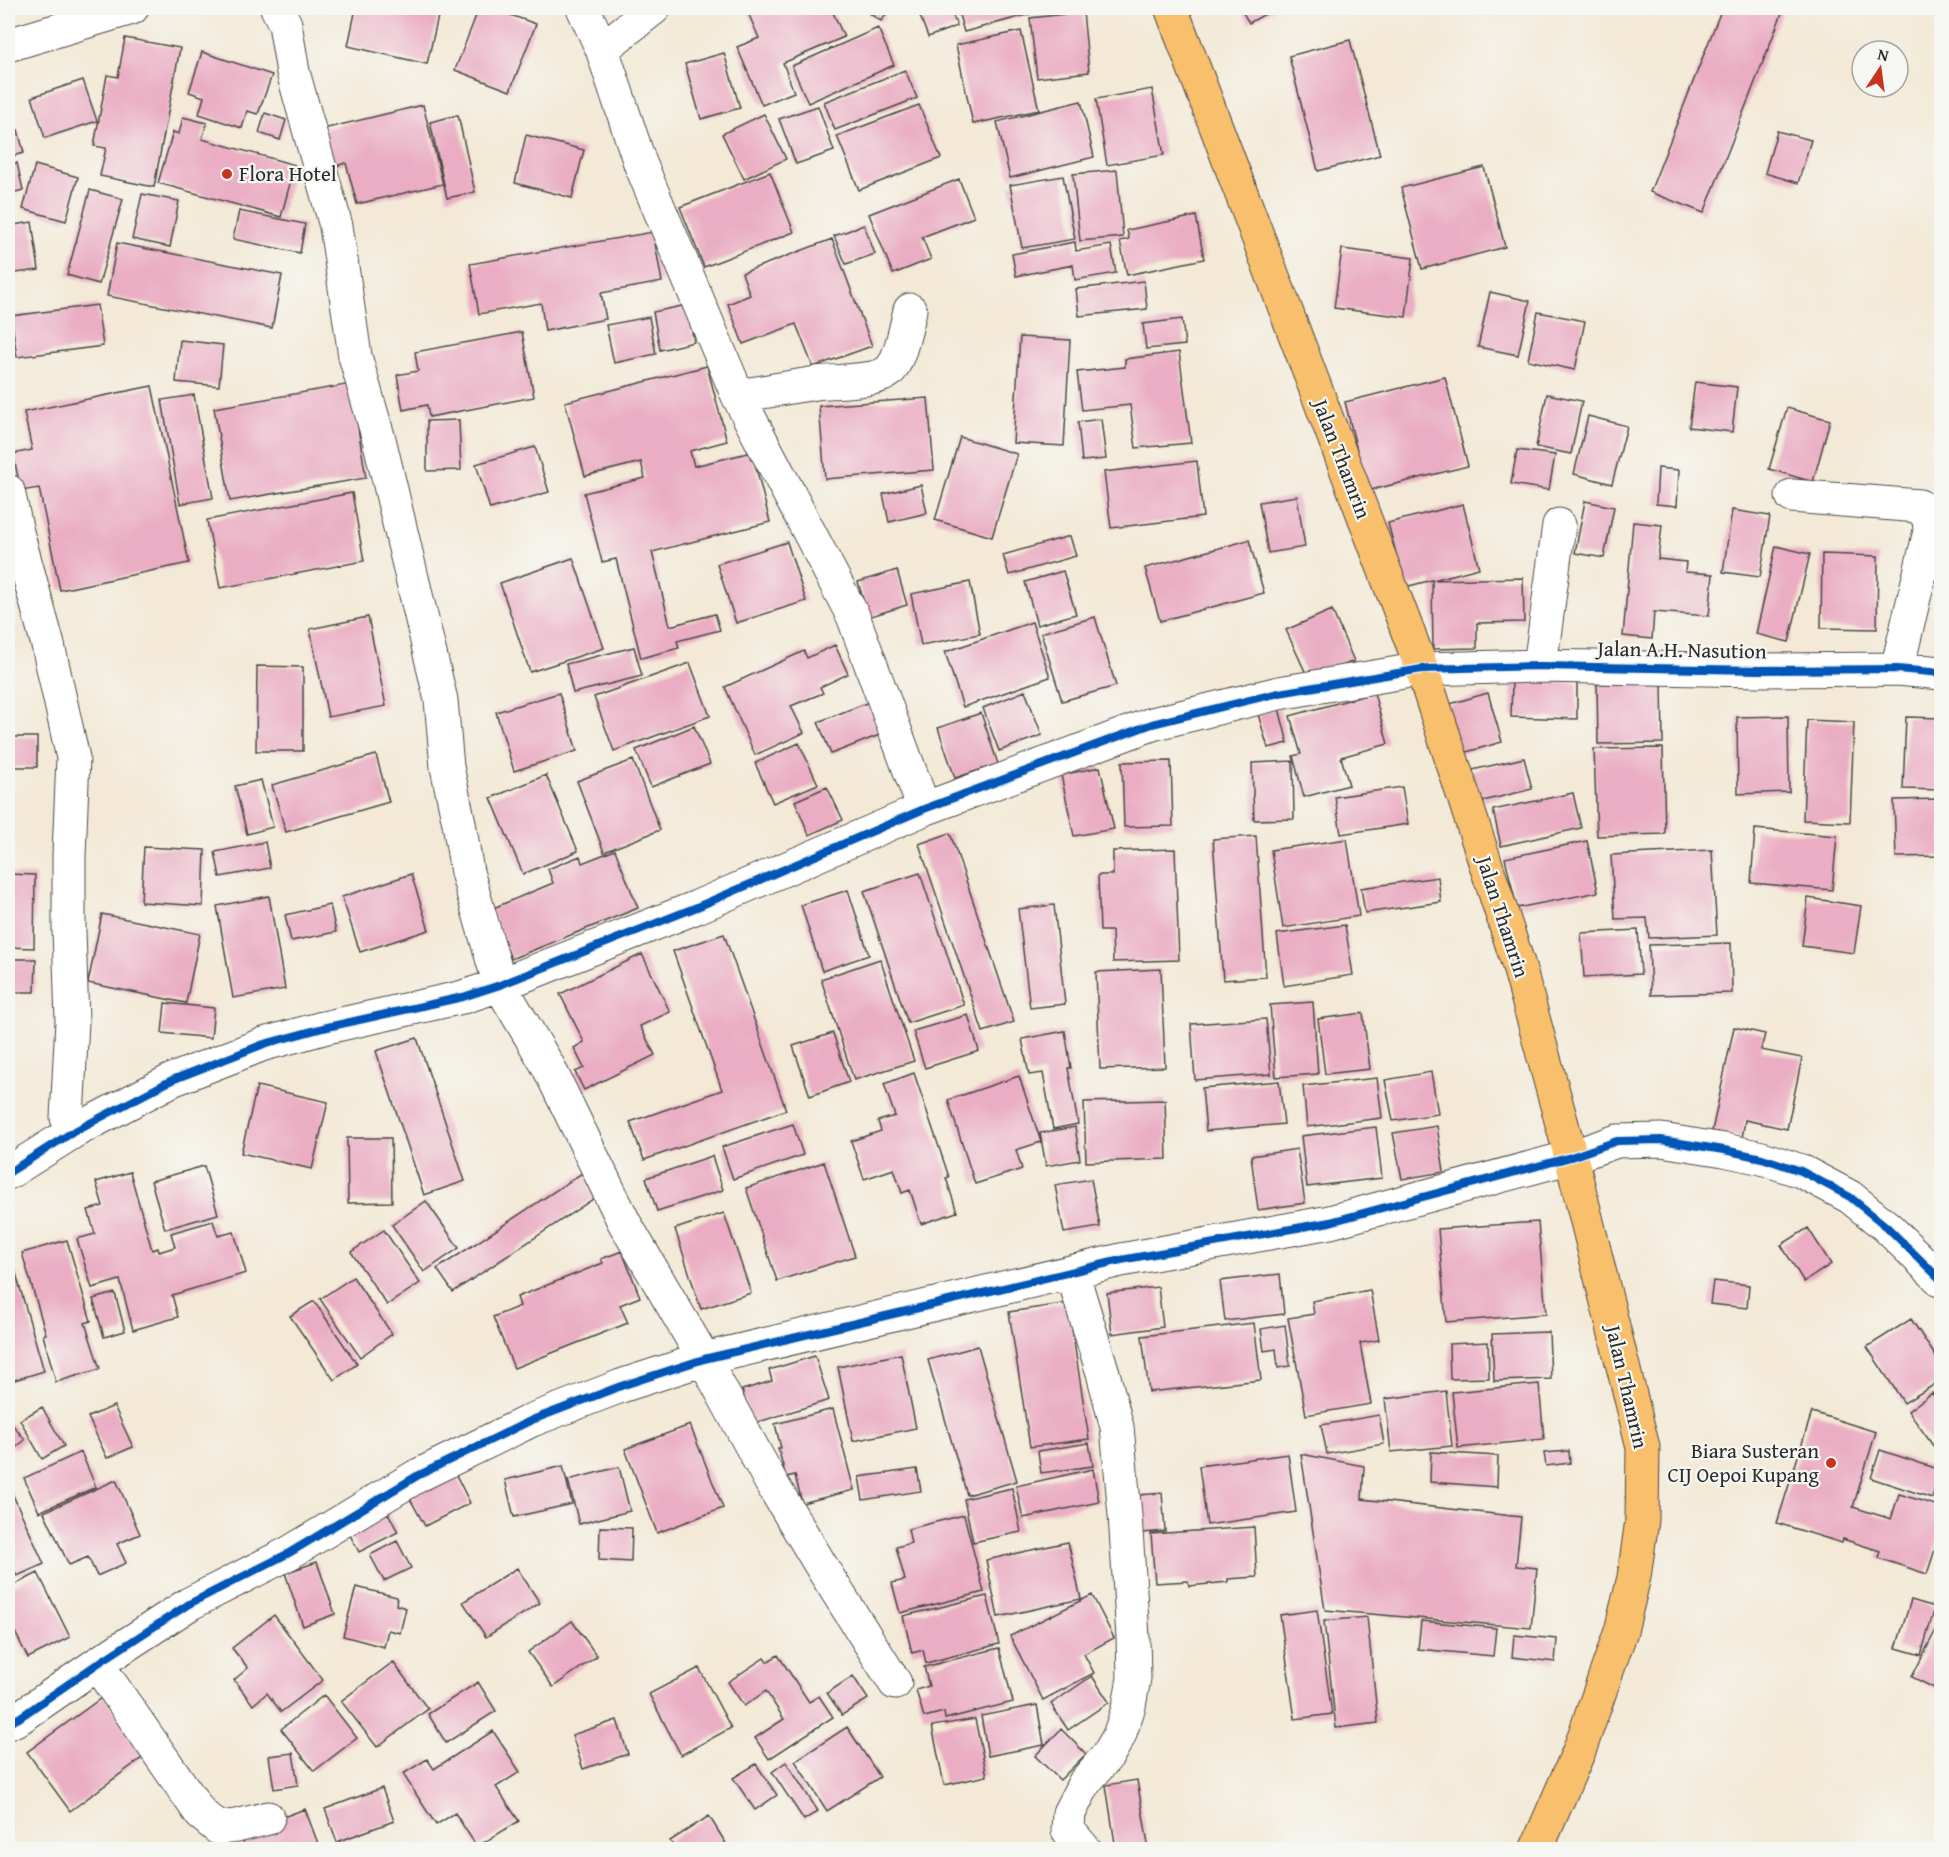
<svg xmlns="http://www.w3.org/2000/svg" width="1949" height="1857" viewBox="0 0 1949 1857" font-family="'Gentium Book Plus',serif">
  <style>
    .building { fill: #eaadc3 }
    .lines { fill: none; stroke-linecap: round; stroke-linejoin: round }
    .minor-casing { stroke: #494845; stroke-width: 35 }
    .major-casing { stroke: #494845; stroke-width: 35 }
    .minor { stroke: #fff; stroke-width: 33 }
    .major { stroke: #f8bf6c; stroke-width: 33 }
    .cycleway-casing { stroke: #f6f6f2; stroke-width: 11 }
    .cycleway { stroke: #0057b8; stroke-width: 8 }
    .poi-dot { fill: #c8321e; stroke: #f6f6f2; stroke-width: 2 }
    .labels { text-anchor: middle; stroke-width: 4.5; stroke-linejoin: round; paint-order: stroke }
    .poi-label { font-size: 21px; fill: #2b2b2b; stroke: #f6f6f2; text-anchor: start }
    .street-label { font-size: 21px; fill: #2b2b2b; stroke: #f6f6f2 }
  </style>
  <rect width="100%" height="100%" fill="#f6f6f2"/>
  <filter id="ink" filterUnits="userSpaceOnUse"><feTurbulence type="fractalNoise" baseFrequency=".0167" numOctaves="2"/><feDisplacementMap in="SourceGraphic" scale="12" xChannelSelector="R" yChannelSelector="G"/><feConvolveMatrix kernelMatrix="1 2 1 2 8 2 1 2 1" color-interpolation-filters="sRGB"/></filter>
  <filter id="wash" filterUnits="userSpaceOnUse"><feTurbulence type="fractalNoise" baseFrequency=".008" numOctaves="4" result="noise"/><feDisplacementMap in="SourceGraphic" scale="24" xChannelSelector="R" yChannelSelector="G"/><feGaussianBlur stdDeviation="1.35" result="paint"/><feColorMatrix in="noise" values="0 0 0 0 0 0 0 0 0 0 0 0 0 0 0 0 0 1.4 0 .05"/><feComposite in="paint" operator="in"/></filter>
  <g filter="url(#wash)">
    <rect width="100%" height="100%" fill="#f3e9d6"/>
    <g id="blocks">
      <path class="building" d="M356,8h84l-13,56 -79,-18z
        M479,8h11l46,16 -26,67 -55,-21z
        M746,8h85l13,29 -61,26 11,29 -32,13 -25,-58 22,-9z
        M861,8h30l-10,13z
        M917,8h33l7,18 -29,11z
        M957,8h95l-88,24z
        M1240,8h36l-27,15z
        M1722,8h62l-80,205 -54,-21z
        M1083,12l6,60 -52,6 -7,-60z
        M878,28l16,37 -86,38 -16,-37z
        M1021,31l18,79 -66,14 -17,-79z
        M125,38l55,10 -26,139 -54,-11 6,-28 -12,-2 13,-71 11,2z
        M1350,40l30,115 -62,16 -29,-115z
        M202,52l70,23 -14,39 -11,-3 -5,17 -43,-14 5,-17 -15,-5z
        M724,53l16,55 -39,11 -16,-55z
        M905,70l12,28 -82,32 -11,-28z
        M83,80l14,41 -52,17 -13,-41z
        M1152,89l12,66 -57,10 -11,-66z
        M1081,101l13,56 -84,21 -13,-56z
        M423,105l20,79 -86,20 -11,-41 -14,4 -9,-38z
        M919,105l22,53 -82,32 -22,-54z
        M818,106l16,45 -38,13 -17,-45z
        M265,113l21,7 -6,20 -21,-7z
        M764,114l22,45 -42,20 -22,-45z
        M458,115l17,77 -28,6 -17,-76z
        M183,117l24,6 -5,16 93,26 -14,52 -123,-34 15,-51 6,2z
        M18,130l6,23 -16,4v-24z
        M1777,131l34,9 -13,43 -33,-10z
        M526,135l58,15 -12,48 -57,-15z
        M17,163l6,27 -15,4v-29z
        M35,165l43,12 -12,44 -43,-12z
        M1484,167l21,80 -83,22 -21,-81z
        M1117,170l6,67 -43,4 -7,-67z
        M770,172l24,60 -90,35 -24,-60z
        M1063,176l12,63 -53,9 -12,-63z
        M959,179l15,38 -52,20 9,22 -38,15 -24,-60z
        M90,190l33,9 -24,85 -32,-9z
        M142,194l37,7 -9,46 -38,-8z
        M239,211l66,13 -5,29 -67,-14z
        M1196,216l8,43 -77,16 -7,-34 9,-2 -2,-9z
        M32,222l7,48 -31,4v-48z
        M864,225l11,29 -29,10 -12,-28z
        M653,232l9,50 -61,11 5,26 -61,12 -4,-28 -62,11 -9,-50z
        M832,239l40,107 -59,21 -17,-43 -53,20 -15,-40 22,-9 -8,-22z
        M1075,242l1,9 35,-6 5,28 -41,7 -2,-15 -57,11 -4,-22z
        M117,243l165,32 -10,53 -165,-32z
        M1342,249l71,9 -7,59 -72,-9z
        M1144,281l3,28 -68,7 -3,-27z
        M1490,292l40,9 -12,54 -40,-8z
        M97,305l6,41 -86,11 -6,-41z
        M687,305l7,37 -34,8 -7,-38z
        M1538,312l47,9 -10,49 -47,-10z
        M649,317l7,37 -42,9 -8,-38z
        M1182,319l3,26 -39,4 -3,-25z
        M522,332l12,65 -105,20 -2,-12 -24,5 -6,-35 21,-4 -3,-19z
        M1020,337l50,3 -6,106 -51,-3z
        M180,340l43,5 -4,41 -43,-4z
        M1179,352l12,91 -55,5 -6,-43 -48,5 -5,-38 48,-5v-8z
        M707,366l20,75 -37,10 4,15 58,-14 18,70 -118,30 18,74 45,-12 5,16 -43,11 2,7 -38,10 -25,-99 -14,3 -18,-69 61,-15 -4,-16 -56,14 -20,-74z
        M1445,377l23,89 -101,25 -22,-89z
        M1695,382l42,5 -5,45 -43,-5z
        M351,384l15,94 -136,23 -16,-93z
        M152,386l37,177 -129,27 -21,-102 -18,3 -8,-37 19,-4 -8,-38z
        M1547,394l35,7 -11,53 -35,-7z
        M194,395l19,103 -33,6 -18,-104z
        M928,398l6,72 -109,9 -6,-73z
        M1787,408l43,12 -17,62 -44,-13z
        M1942,412v12l-7,-7z
        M1588,416l39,10 -15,58 -38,-10z
        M1101,419l5,40 -24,2 -4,-39z
        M459,420l2,50 -34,1v-50z
        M960,437l57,17 -25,83 -57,-17z
        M535,447l14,45 -59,17 -14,-45z
        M1517,450l38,5 -6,35 -38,-6z
        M1197,461l6,56 -92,11 -7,-56z
        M1658,468l21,2 -2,36 -21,-2z
        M921,485l6,28 -38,9 -6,-28z
        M352,493l12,68 -144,27 -13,-68z
        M1297,496l8,51 -37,6 -9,-51z
        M1585,501l29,6 -10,51 -29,-5z
        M1463,504l16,64 -46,12 90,-2 1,44 -47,1v25l-44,1 -1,-69 -27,7 -17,-64z
        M1732,510l38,6 -10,61 -37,-5z
        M1633,522l29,3 -4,34 28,3 -1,10 28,2 -4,42 -55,-4 -2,27 -29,-3z
        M1070,536l6,20 -67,19 -6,-20z
        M1249,540l15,53 -104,28 -15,-53z
        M787,542l19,59 -70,22 -19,-59z
        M1776,546l34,8 -21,88 -33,-8z
        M1822,554l56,2 -1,73 -56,-1z
        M573,558l31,90 -74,24 -30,-89z
        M897,570l10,35 -39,12 -10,-35z
        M1063,571l13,43 -39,11 -12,-43z
        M970,582l10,52 -59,11 -10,-51z
        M1332,610l22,51 -45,19 -23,-50z
        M368,617l18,89 -58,11 -18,-88z
        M1095,617l21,69 -54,15 -21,-68z
        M1032,622l18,55 -87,30 -18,-55z
        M835,645l13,29 -28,13 3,6 -32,13 13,27 -49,22 -30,-68 79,-36 3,7z
        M634,647l8,29 -69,17 -7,-29z
        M690,663l20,53 -96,35 -20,-54z
        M257,666l46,1v84h-47z
        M1512,681l65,2v36l-66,-2z
        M1662,683l1,60 -65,1 -1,-60z
        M1025,691l17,44 -43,16 -16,-43z
        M559,693l18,58 -63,20 -18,-59z
        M1374,693l14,51 -47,13 8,28 -45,12 -11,-41 8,-2 -11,-38z
        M1488,693l14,49 -46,13 -13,-49z
        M869,702l13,32 -51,20 -13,-32z
        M1279,708l9,35 -20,5 -10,-34z
        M981,713l17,51 -43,14 -17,-50z
        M1788,716l1,76 -51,2 -1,-77z
        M1906,717l36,1v72l-39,-1z
        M1807,720l47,2 -4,100 -47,-2z
        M694,726l16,38 -59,23 -15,-37z
        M8,737h29v30h-29z
        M799,743l19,41 -45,19 -18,-40z
        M1663,748l2,86 -68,2 -3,-87z
        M376,755l13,47 -103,30 -14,-47z
        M1524,758l8,31 -57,14 -7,-32z
        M633,760l27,70 -56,22 -27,-71z
        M1171,761l2,65 -49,1 -2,-65z
        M1293,761l1,58 -40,1 -2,-57z
        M1100,767l14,62 -40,7 -13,-61z
        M546,775l32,76 -55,23 -32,-76z
        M261,780l12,47 -26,7 -12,-48z
        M827,787l16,33 -34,15 -14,-34z
        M1402,787l6,37 -67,10 -6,-37z
        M1573,793l8,35 -80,18 -8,-36z
        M1942,799v57l-46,1 -2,-57z
        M1755,829l82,7 -5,54 -81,-7z
        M950,833l64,189 -31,10 -64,-188z
        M1256,836l10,141 -43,3 -10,-141z
        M1347,839l12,77 -76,12 -12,-78z
        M1587,841l11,51 -81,16 -12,-50z
        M265,842l5,26 -50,9 -5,-25z
        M144,847l61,3 -2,56 -62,-4z
        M1175,849l4,111 -66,2 -1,-31h-12l-2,-56h15v-24z
        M615,850l23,58 -127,51 -20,-50 62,-26 -5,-14 32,-13 2,7z
        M1712,850l5,85 -68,3 -2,-20 -32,1 -4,-64z
        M920,873l44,132 -56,18 -44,-132z
        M8,874l27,1 -1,73 -26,-1z
        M411,874l18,56 -69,22 -18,-55z
        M1438,877l3,25 -76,11 -4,-25z
        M848,890l21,65 -47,16 -21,-66z
        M269,896l16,93 -52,9 -16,-92z
        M1808,898l53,8 -7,47 -52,-7z
        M330,905l6,27 -45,9 -6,-26z
        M1054,905l11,99 -35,4 -12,-99z
        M102,914l98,20 -14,69 -98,-20z
        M1345,925l8,50 -69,11 -7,-52z
        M1638,930l3,44 -57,3 -3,-44z
        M724,934l62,176 -142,50 -14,-38 92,-32 -49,-139z
        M1731,943l1,50 -81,2 -2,-50z
        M642,954l28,58 -30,14 15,29 -71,35 -9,-18 9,-4 -10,-20 10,-6 -24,-48z
        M8,959h28l-1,33h-27z
        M880,959l34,102 -60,19 -33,-101z
        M1161,969l4,98 -65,2 -4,-97z
        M1313,1002l5,72 -42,3 -6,-72z
        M165,1003l49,5 -3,30 -49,-5z
        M1363,1013l7,56 -45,5 -7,-55z
        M968,1015l11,36 -54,17 -12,-37z
        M1266,1019l5,55 -76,6 -4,-56z
        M1734,1027l31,7 -4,16 41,8 -15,71 -42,-9 -3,18 -30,-7z
        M1065,1031l6,37h-3l10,56 -25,5 -10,-56 -14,2 -7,-36z
        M833,1033l16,49 -39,14 -17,-50z
        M417,1038l48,143 -41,14 -48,-144z
        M1431,1072l7,42 -45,7 -8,-41z
        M914,1073l35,104 -3,1 11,34 -36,12 -11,-34 -8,3 -8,-24 -30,10 -13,-38 30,-10 -3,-10 17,-5 -11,-32z
        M1019,1076l22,66 -25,8 6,19 -47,15 -27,-84z
        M1377,1078l5,40 -75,9 -4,-41z
        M1279,1081l5,43 -78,7 -4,-43z
        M257,1086l71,16 -16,67 -71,-16z
        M1165,1100l2,59 -81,3 -2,-60z
        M793,1124l10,31 -70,24 -11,-32z
        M1437,1126l7,46 -42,7 -9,-46z
        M1075,1127l5,33 -34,6 -6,-33z
        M1376,1127l6,51 -75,9 -6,-51z
        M347,1138h44l1,64 -44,1z
        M1297,1149l8,54 -47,7 -7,-54z
        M712,1156l11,34 -66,21 -11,-33z
        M824,1162l31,94 -78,25 -31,-93z
        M204,1166l14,48 -53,15 -14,-48z
        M585,1171l14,24 -146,97 -16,-23z
        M130,1172l22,78 6,-2 1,4 16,-5 -4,-14 42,-12 5,15 16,-4 12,41 -74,22 6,22 -45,13 -13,-50 -28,8 -15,-49 18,-5 -7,-24 15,-4 -7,-24z
        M1091,1179l9,48 -36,6 -9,-48z
        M426,1201l33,47 -35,24 -32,-47z
        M724,1213l27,80 -50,16 -26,-80z
        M1538,1222l8,92 -100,8 -8,-93z
        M1808,1228l23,36 -27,18 -23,-37z
        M384,1230l36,53 -33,22 -36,-53z
        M67,1240l24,81 -6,2 15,46 -44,13 -13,-47 3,-1 -24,-81z
        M622,1251l18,46 -20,8 8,18 -114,45 -21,-51 27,-11 -3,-9 86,-34 -2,-4z
        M12,1260l32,111 -36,11v-121z
        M1280,1274l4,40 -59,7 -5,-40z
        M353,1277l39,57 -32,23 -40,-58z
        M1713,1281l36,4 -2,23 -37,-4z
        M1158,1287l5,40 -51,7 -5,-41z
        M1370,1290l9,50 -19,3 11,61 -65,11 -18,-97 26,-4 -2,-13z
        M115,1293l10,38 -21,6 -11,-38z
        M314,1301l43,63 -23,16 -44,-64z
        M1068,1303l21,136 -59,8 -21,-135z
        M1911,1319l31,47v14l-38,23 -37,-56z
        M1254,1323l7,57 -112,12 -7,-56z
        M1285,1325l5,41 -12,2 -2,-19 -12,2 -3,-22z
        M1549,1332l2,47 -57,2 -2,-47z
        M1488,1342l1,36 -39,1 -1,-35z
        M978,1346l39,135 -50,14 -39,-135z
        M901,1354l15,74 -63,13 -15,-74z
        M815,1356l14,44 -77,24 -10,-34 30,-9 -3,-11z
        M1539,1384l5,55 -86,9 -6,-56z
        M1446,1391l6,55 -61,6 -6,-53z
        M1932,1393l10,14v51l-34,-47z
        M114,1406l19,41 -26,11 -19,-41z
        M42,1407l22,39 -22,13 -22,-39z
        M833,1409l21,81 -52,13 -7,-28 -9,2 -8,-29h3l-6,-24z
        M1812,1412l64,20 -23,75 38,12 8,-25 43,13v21l-15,46 -49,-16 2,-7 -37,-12 -1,4 -65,-20z
        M1379,1415l5,29 -57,10 -6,-29z
        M12,1424l13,16 -11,9 -6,-8v-13z
        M690,1425l33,83 -66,25 -32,-84z
        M1089,1443l4,23 -52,7 -3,-22z
        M1880,1450l61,20 -9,28 -61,-20z
        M1569,1451l1,12 -24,3 -2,-13z
        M81,1452l15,35 -57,25 -15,-34z
        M1431,1452l67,4 -1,31 -67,-5z
        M1288,1454l8,58 -89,13 -8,-59z
        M1301,1454l63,12 -2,33 159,18 -5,49 21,2 -6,60 -206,-18z
        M563,1466l9,38 -58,13 -9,-37z
        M619,1467l11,44 -51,13 -11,-44z
        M917,1469l4,22 -58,9 -4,-23z
        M1093,1469l6,33 -76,16 -7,-32z
        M454,1471l16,32 -45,23 -17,-31z
        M116,1480l24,54 -23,10 9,19 -29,13 -9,-19 -19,8 -25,-53z
        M8,1484l36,80 -27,12 -5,-10 -4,2z
        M1012,1488l9,44 -48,10 -9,-43z
        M1162,1493l3,38 -34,3 -3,-38z
        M388,1513l10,19 -39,20 -10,-19z
        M964,1515l20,77 -84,21 -8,-30 13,-3 -9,-33 15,-4 -3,-14z
        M600,1527l32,1 -1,34 -32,-2z
        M1254,1527l3,50 -29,2v3l-39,4 -1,-5 -33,2 -4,-49z
        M397,1541l14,27 -27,13 -14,-26z
        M1068,1542l13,57 -83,18 -12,-57z
        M317,1562l18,52 -32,12 -18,-53z
        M517,1568l23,35 -54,34 -23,-35z
        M38,1573l32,64 -42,21 -20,-40v-30z
        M356,1587l41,10 -1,8 10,3 -6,25 -12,-3 -4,17 -41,-11z
        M1092,1595l22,43 -30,16 10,19 -51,27 -33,-64z
        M987,1596l12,48 -73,19 -3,-13 -11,3 -9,-37z
        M1911,1600l24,7 -14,48 -25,-7z
        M1317,1610l15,104 -37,5 -15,-104z
        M274,1615l49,65 -42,32 -14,-19 -14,12 -19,-25 14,-12 -16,-20z
        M1367,1617l11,106 -42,5 -12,-107z
        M1942,1618v74l-30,-15z
        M572,1621l25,35 -44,31 -25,-35z
        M1421,1621l75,7 -3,28 -75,-7z
        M1514,1635l43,4 -2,23 -43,-5z
        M999,1648l14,54 -68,17 -1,-7 -20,5 -8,-27 13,-4 -5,-19z
        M778,1655l31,47 10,-6 14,21 -64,42 -14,-21 29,-19 -18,-28 -22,15 -16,-24 36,-24 3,4z
        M393,1662l35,47 -51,38 -36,-46z
        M699,1668l32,60 -50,27 -32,-61z
        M853,1676l15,23 -26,16 -15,-22z
        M1092,1676l17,26 -41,28 -17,-26z
        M478,1682l18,29 -50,32 -18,-29z
        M324,1695l33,43 -43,33 -33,-42z
        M104,1696l42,59 -76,56 -43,-59z
        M1037,1705l7,40 -56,11 -7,-40z
        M975,1719l12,57 -43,9 -12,-59z
        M617,1720l11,34 -45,15 -11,-34z
        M847,1727l33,50 -53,34 -32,-50z
        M1061,1729l25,25 -26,26 -25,-24z
        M493,1731l27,41 -24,15 23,34 -42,26 -22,-34 -19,12 -33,-51 24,-15 7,10z
        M293,1753l5,32 -24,4 -5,-33z
        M786,1762l32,49 -14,9 -32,-48z
        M756,1764l21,31 -22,15 -22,-32z
        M1137,1780l12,70h-33l-10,-65z
        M382,1788l12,33 -57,21 -12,-33z
        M305,1809l15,40 -74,1 -6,-17z
        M709,1816l21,34h-54l-6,-9z"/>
    </g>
  </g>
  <g filter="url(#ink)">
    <use href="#blocks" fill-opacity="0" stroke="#494845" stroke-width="1.5"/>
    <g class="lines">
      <g class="minor-casing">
        <path id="minor" d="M277,8l8,16 8,48 43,154 19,130 25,87 61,257 6,67 12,56 8,49 33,113 48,81 76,156 80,137 68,125 54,90 69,109
          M583,8l19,41 38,114 98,233 115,220 71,193
          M8,45l124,-37
          M602,49l52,-41
          M738,396c26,-4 52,-9 78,-13 17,-2 61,-1 73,-12 10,-9 18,-47 21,-61
          M8,491l9,41 31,113 25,113 -4,97v75l3,91 -5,97 6,14
          M1792,496l127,10 10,12 1,13 -33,138
          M1540,666l19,-141
          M8,1173l65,-41 99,-52 92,-36 59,-16 140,-31 37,-12 197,-78 227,-98 228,-85 127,-31 143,-24 118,-3 219,4 138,-1 45,4
          M1072,1272l31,101 14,54 8,88 8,122 1,41 -5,28 -10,30 -11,19 -23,27 -16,31 -1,17 17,20
          M97,1664l104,150 17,14 19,-2 31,-8
          M8,1723l11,-5 78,-54 92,-60 100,-51 128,-77 115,-56 89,-34 83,-27 417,-99 209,-38 241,-65 46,-16 44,-1 63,10 38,8 39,13 49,26 37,30 55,54"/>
      </g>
      <g class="major-casing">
        <path id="major" d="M1171,8l251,661 96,294 53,194 72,290 -1,73 -8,57 -13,54 -42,120 -43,99"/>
      </g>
      <use href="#minor" class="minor"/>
      <use href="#major" class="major"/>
      <g class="cycleway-casing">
        <path id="cycleway" d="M8,1173l65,-41 99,-52 92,-36 59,-16 140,-31 37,-12 197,-78 227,-98 228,-85 127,-31 143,-24 118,-3 219,4 138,-1 45,4
          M8,1723l11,-5 78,-54 92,-60 100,-51 128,-77 115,-56 89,-34 83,-27 417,-99 209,-38 241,-65 46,-16 44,-1 63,10 38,8 39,13 49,26 37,30 55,54"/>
      </g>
      <use href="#cycleway" class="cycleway"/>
    </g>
  </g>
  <g class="poi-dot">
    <circle cx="227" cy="174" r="6"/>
    <circle cx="1831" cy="1463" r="6"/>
  </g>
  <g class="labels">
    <g class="poi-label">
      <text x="239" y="181">Flora Hotel</text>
      <text x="1819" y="1458" text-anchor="end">Biara Susteran<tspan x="1819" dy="24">CIJ Oepoi Kupang</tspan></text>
    </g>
    <g class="street-label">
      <text transform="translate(1342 459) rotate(69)" y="7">Jalan Thamrin</text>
      <text transform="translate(1682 650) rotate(1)" y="7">Jalan A.H. Nasution</text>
      <text transform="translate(1503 917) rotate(72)" y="7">Jalan Thamrin</text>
      <text transform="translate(1627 1387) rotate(77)" y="7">Jalan Thamrin</text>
    </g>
  </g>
  <rect width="1949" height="1857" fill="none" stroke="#f6f6f2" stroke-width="30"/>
  <g transform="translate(1880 69) rotate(13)"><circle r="28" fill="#f6f6f2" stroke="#a5a5a2" stroke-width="1.5"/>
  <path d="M0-4.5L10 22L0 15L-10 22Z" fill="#c8321e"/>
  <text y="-9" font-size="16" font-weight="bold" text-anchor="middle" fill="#2b2b2b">N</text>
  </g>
</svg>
